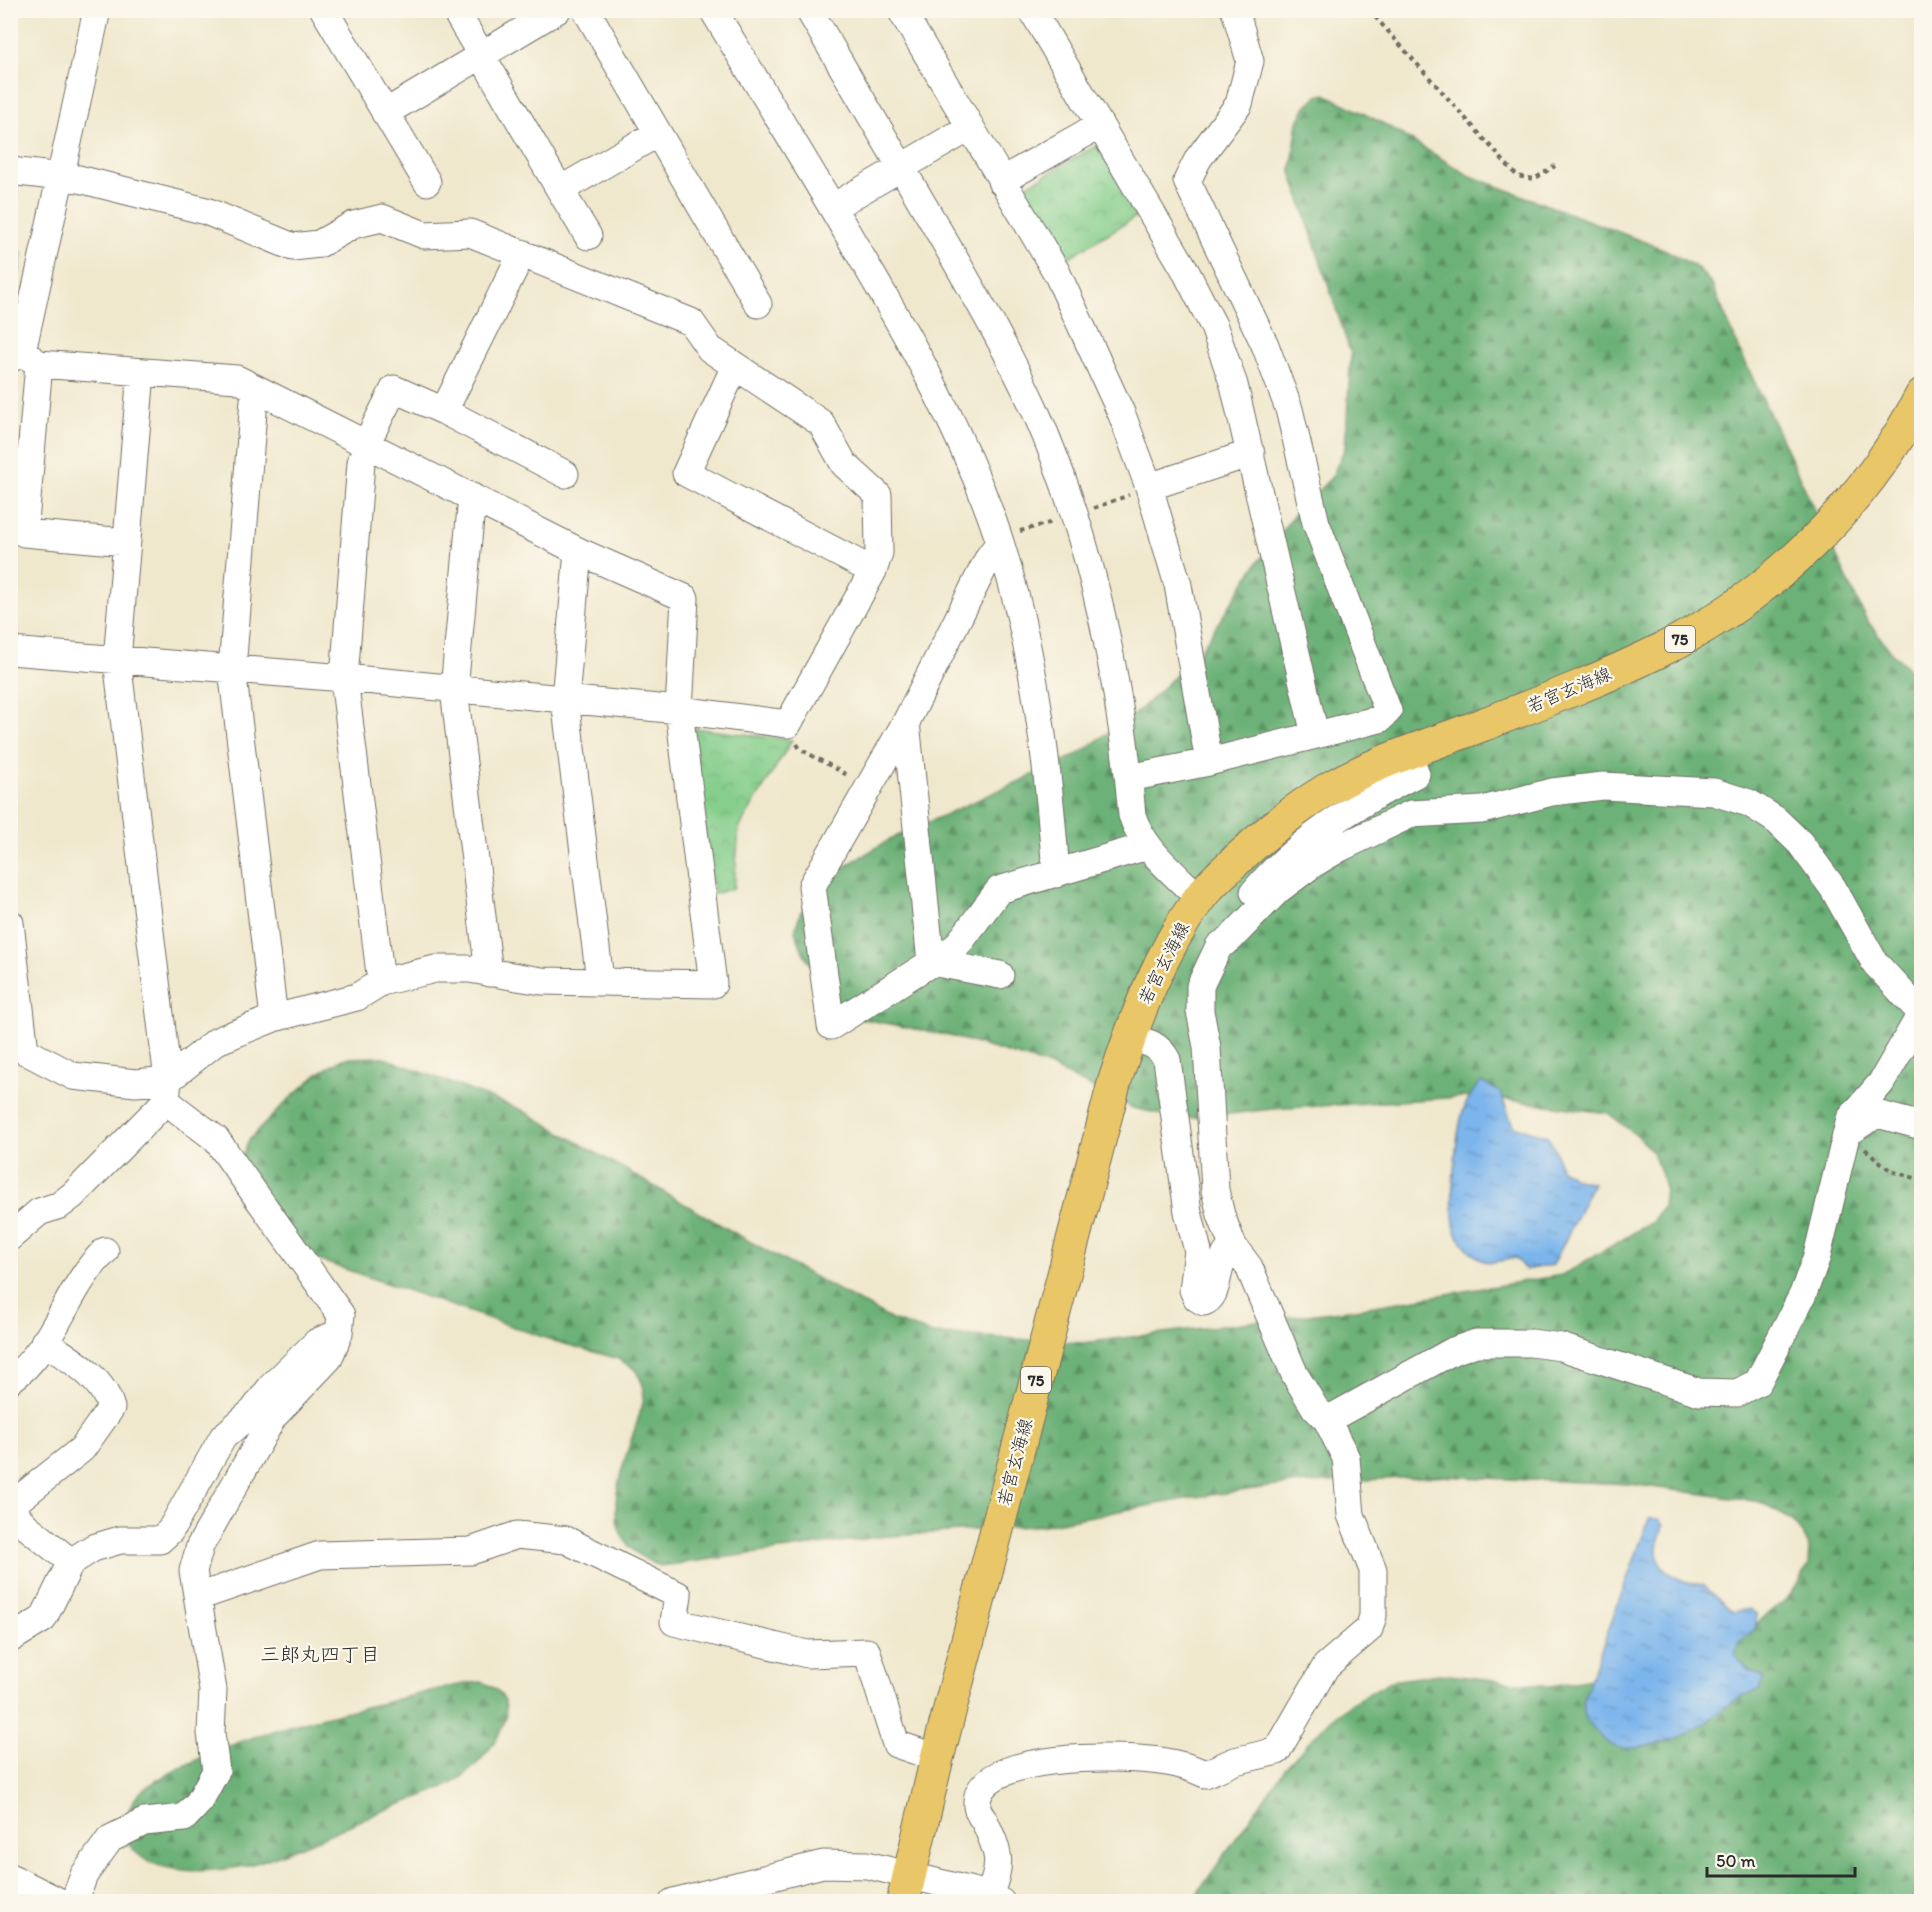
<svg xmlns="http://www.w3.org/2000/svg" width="1932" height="1912" viewBox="0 0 1932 1912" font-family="Itim,'Klee One',sans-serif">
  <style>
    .forest { fill: url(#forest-firs); stroke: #4c6e51; stroke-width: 1.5 }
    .park { fill: url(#park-crowns); stroke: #587c5b; stroke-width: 1.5 }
    .water { fill: url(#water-ripples); stroke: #54708c; stroke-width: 1.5 }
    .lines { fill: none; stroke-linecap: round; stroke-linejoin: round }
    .minor-casing { stroke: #706d64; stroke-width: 29 }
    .major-casing { stroke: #706d64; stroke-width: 35 }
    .path { stroke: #706d64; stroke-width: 4; stroke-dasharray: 4.5 4.5; stroke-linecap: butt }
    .minor { stroke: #fff; stroke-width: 27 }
    .major { stroke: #e9c769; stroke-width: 33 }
    .labels { text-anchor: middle; stroke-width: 4.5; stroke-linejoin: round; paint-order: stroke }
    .shield { fill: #fbf7ec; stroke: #696865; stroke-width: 1.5 }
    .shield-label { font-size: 16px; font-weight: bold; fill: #2b2b2b }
    .street-label { font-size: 18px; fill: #2b2b2b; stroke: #fbf7ec }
    .neighbourhood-label { font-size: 20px; fill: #2b2b2b; stroke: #fbf7ec }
  </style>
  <defs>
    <pattern id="forest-firs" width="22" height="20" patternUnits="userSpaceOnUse" patternTransform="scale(1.5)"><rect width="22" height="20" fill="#6cb177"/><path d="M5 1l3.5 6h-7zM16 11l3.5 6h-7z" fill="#599062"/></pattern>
    <pattern id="park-crowns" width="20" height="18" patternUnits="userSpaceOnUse" patternTransform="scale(1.5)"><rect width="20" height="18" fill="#85ce8b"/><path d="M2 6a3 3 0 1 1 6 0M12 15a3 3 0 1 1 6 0" fill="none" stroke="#73b178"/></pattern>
    <pattern id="water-ripples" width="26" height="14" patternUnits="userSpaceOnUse" patternTransform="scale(1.5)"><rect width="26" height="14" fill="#7cb5ec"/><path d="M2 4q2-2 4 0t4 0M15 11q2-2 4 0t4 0" fill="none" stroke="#6693bf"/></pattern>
  </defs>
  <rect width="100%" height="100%" fill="#fbf7ec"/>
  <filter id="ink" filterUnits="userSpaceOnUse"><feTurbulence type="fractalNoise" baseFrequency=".0167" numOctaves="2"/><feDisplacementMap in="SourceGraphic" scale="12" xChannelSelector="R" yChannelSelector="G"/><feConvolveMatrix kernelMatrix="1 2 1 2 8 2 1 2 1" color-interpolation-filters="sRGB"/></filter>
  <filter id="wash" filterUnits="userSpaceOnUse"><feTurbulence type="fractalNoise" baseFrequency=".008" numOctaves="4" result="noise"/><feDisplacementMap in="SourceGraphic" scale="24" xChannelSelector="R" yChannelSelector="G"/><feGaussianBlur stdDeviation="1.35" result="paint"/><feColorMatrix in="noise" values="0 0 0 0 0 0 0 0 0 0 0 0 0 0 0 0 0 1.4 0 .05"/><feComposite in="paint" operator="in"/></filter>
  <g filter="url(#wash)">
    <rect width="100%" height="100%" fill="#f0e8cd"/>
    <path class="forest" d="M1325,94l61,31 82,50 198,75 33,19 13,16 29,68 125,266 25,33 30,27v1222h-729l94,-134 43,-46 22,-18 40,-22 48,-7 111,12 84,-14 107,-36 43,-35 18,-23 6,-13 1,-17 -7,-14 -11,-14 -30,-18 -131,-18 -192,-8 -147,8 -95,13 -153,28 -165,12 -217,29c-81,-27 -31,-110 -17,-167l-1,-14 -7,-15 -17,-11 -65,-18 -279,-96 -38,-43v-36l13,-27 38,-39 32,-28 25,-14 37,-1 140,53 216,125 154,85 41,14 150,9 273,-34 206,-34 90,-53 11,-15 2,-20 -11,-32 -13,-16 -33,-26 -129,-17 -206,13 -89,10 -51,-11 -86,-43 -96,-29 -103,-20 -20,-22 -24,-40 -9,-22 5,-19 35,-41 56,-33 186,-84 65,-47 57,-55 56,-87 42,-55 35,-34 13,-29 6,-94 -60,-182 7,-50 8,-16 11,-10z
      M481,1682c55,18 6,77 -22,97 -17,12 -57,24 -79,33 -40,17 -80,37 -121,50 -33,11 -111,18 -130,-19 -9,-16 0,-42 14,-53 11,-9 26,-16 39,-23 64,-33 131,-48 201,-64 32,-8 65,-18 98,-21z"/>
    <path class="park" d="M1094,147h4l41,68 -78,47 -42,-72z
      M693,728l99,12 -53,88 -5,60 -21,6z"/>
    <path class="water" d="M11,249l11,4 -7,44h-4z
      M1481,1082l19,10 13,34 34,10 9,16 4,16 16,11 17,4 -40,82 -28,5 -9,-12c-9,1 -23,6 -32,3 -9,-3 -24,-20 -28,-29 -8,-21 0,-102 8,-123 4,-11 9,-19 17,-27z
      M1649,1519h10l4,7c-2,7 -6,16 -6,24 0,23 28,34 46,35l30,27 17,-3 7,6 -2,14 -17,14 -3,13 12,13 17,9 -5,12c-25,6 -40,25 -62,38 -17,11 -32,14 -51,18 -18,4 -32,5 -46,-10 -14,-15 -18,-18 -16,-39z"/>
  </g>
  <g filter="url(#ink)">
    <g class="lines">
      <g class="minor-casing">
        <path id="minor" d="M324,10l103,172
          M455,10l105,180 98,-57
          M586,10l172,294
          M713,10c50,83 101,165 149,248 53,90 104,181 137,281 35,109 49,222 57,335
          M809,10c44,76 89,151 133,227 32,56 65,112 92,171 57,128 86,268 98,407 11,35 42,58 67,83
          M901,10l156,263 65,142 27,72 29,98 31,177
          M1032,10l152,258 30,59 20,58 81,350
          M385,113l172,-103
          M10,171l69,8 127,32 87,36 26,-3 34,-19 29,-7 42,17 46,-2 221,89 19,27 111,74 23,41 34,31 1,58 -6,18 -85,153 -109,-14 -335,-32 -334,-27
          M1001,181l99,-56
          M560,190l28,46
          M833,207l136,-79
          M22,352l17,12 198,15 341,172 107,47 -6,112 34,274 -171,-3 -73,-12h-34l-54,13 -24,15 -83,21 -57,23 -49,39 -32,3 -63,-7 -48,-25
          M10,359l12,-7 75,-342
          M39,364l-15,169 102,9
          M735,366l-49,107 187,98
          M255,388l-23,281 42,349
          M444,411l78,-158
          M1149,487l102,-34
          M472,497l-18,193 35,283
          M1000,542l-11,15 -83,165 -94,164 19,140 125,-79 43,-57 148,-44
          M578,551l-13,149 35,280
          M906,722l25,240
          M1129,778l80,-16 171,-43 8,-8 -72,-188 -27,-114 -24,-64 -78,-164 11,-22 41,-55 11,-43 -15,-51
          M1254,892c44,-52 101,-87 162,-118l-8,-21
          M10,923l15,128
          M931,962l69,13
          M381,982l-37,-304 17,-215 5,-19 28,-55 50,22 121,63
          M1129,1037c18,5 30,7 38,23l21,152 10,39 -5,39 4,8 7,4c18,-7 8,-38 29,-56
          M1848,1132l29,-18 45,12
          M10,1237l29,-25 21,-7 13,-10 93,-94
          M10,1380c45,-31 56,-93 95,-129
          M1327,1420l126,-69 23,-8h55l30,4 138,45 38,1 21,-11 45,-88 14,-38 33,-137 31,-36 40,-69
          M10,1506l72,-57 29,-41c-8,-31 -41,-49 -67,-66
          M10,1509l16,17 45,36
          M198,1597l122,-42 151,-4 46,-16 49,5 112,55 -4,27 133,32 60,-2 29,92 41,14
          M10,1639l33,-20 28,-57 22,-14 27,-8h40l10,-9 53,-94 30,-26 18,-24 46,-45 22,-9 2,-18 -125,-176 -50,-38 2,-21 -51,-420 24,-288
          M10,1877l50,25
          M989,1895c14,-32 10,-42 -4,-73 -3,-4 -8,-11 -8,-16 -4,-57 154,-50 189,-44 14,2 26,6 39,12l30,-13 42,-10 49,-85 43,-37 4,-13v-46l-22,-55 -5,-57 -19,-38 -12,-12 -20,-33 -46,-108 -16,-21 -12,-31 -6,-25 -8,-143 -7,-36v-25l19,-40 11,-7 48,-49 35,-26 27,-16 71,-34 71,-4 70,-18 51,-6 111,6 35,11 27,17 24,23 33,45 42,75 47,51
          M74,1902l10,-27 26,-36 34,-17 40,-4 15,-16 17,-31 -5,-38 2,-43 -20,-119 7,-25 73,-129 56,-59 10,-25
          M673,1902l150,-38 44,1 122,30 12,7"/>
      </g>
      <g class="major-casing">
        <path id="major" d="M903,1902l34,-144 178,-678c21,-63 44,-125 83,-180 11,-16 28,-30 43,-44 27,-25 55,-48 87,-67 48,-28 103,-44 154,-64 60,-23 121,-46 179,-75 110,-54 205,-146 261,-255"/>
      </g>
      <path class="path" d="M1369,10l148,166 17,3 21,-13
        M1094,508l35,-13
        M1020,531l33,-9
        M797,744l3,5 49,27
        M1865,1149l26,22 31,9"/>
      <use href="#minor" class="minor"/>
      <use href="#major" class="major"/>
    </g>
  </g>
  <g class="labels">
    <g class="shield">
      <rect x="1665" y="626" width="30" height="26" rx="4.5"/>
      <rect x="1021" y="1367" width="30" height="26" rx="4.5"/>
    </g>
    <g class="shield-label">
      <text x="1680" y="645">75</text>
      <text x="1036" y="1386">75</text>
    </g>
    <g class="street-label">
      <text transform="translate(1569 690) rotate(-23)" y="6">若宮玄海線</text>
      <text transform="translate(1164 963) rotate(-63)" y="6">若宮玄海線</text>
      <text transform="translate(1015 1462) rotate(-75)" y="6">若宮玄海線</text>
    </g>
    <g class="neighbourhood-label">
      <text x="320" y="1661">三郎丸四丁目</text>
    </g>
  </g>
  <rect width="1932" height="1912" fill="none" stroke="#fbf7ec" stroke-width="36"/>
  <path d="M1707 1867v9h148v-9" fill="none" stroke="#2b2b2b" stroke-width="3"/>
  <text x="1716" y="1867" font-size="18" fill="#2b2b2b" stroke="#fbf7ec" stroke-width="4.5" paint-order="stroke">50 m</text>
</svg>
